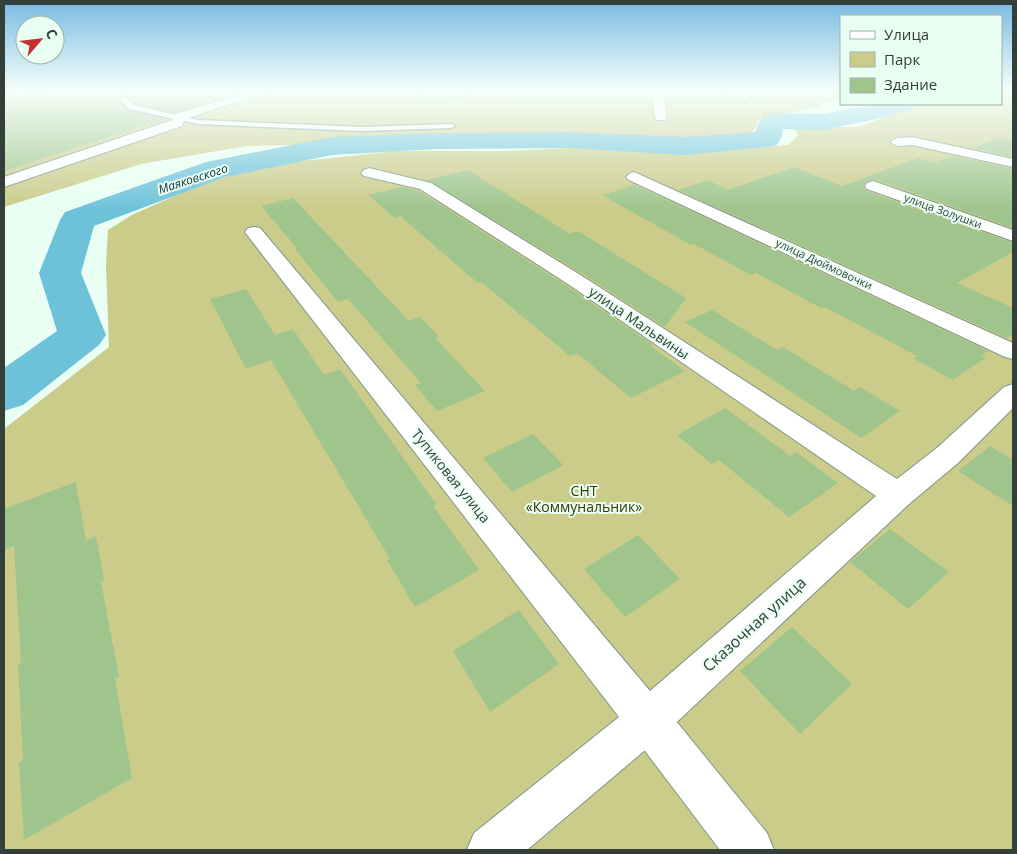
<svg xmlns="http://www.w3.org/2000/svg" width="1017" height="854" viewBox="0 0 1017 854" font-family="'Open Sans',sans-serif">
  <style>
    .green { fill: #cbcb8a }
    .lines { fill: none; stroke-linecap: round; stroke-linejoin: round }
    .river { fill: #6dc2da; fill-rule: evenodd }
    .building { fill: #9fc58c }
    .service-casing { stroke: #7e968a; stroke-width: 3 }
    .minor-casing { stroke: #7e968a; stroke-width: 2 }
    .tertiary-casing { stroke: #7e968a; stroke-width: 2 }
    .service { fill: #fff; fill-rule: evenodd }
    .minor { fill: #fff; fill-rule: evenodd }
    .tertiary { fill: #fff; fill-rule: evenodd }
    .labels { text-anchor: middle; stroke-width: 4; stroke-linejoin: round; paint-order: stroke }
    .far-street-label { font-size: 11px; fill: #343f39; stroke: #e9fff3 }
    .far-water-label { font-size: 12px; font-style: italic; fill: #09333d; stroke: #e9fff3 }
    .street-label { font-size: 14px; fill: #343f39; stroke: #e9fff3 }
    .park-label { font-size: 14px; fill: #393700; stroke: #e9fff3 }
    .near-street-label { font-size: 16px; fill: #343f39; stroke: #e9fff3 }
  </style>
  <rect width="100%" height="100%" fill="#e9fff3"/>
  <path class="green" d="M4,91h837v4l-5,4 -18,6 2,2 -59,11 -10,16 -70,6 -212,-3 -67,6 -156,3 -105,18 -137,43z
    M1001,91h12v759h-1009v-421l105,-82 -3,-82 2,-35 24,-15 71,-32 70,-19 125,-13h109l84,-4 104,6 93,-8 10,-10 -5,-8h66l40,-15 3,-8h99z"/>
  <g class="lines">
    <path class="river" d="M878,104h39l-3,5 -29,8 -62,13 -40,-1 -2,10 -4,6 -10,2 -83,8 -114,-7 -133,1 -105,6 -107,22 -131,49 -13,47 25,62 -7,10 -76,60 -19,6v-43l53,-37 -18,-58 21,-53 5,-8 141,-50 126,-25 105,-4 133,-1 114,5 71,-5 8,-17 9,-2 51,1z"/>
  </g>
  <path class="building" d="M44,94l37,10 12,-6 24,1 12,12 36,8 -161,52v-67z
    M131,100l74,3 -30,10 -40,-10z
    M999,138l14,4v15l-40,-9z
    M953,156l60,13v59l-139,-49 -9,3 -2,5 3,4 147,52v9l-56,31 56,25v26l-6,4 -329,-148 30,-10 20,10 66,-23 48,19 76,-28 16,5z
    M468,170l102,64 8,-3 108,67 -21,29 -82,-53 -156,-94z
    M635,185l353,166 -7,5 4,2 -32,22 -40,-22 4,-2 -92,-49 -4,1 -65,-35 -5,2 -57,-31 -3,1 -89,-50z
    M402,187l17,4 148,95 86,59 -1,2 33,24 -54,27 -54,-45 -7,3 -89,-74 -3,1 -78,-67 -5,2 -27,-23z
    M293,198l116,123 11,-4 19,20 -4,1 50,53 -48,20 -22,-26 6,-2 -73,-84 -10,3 -43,-53 2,-1 -36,-42z
    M246,289l29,46 18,-6 31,46 16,-6 96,135 -3,2 46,64 -64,37 -28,-47 3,-1 -119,-199 -25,9 -36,-70z
    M712,310l65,40 6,-3 71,44 6,-4 40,24 -39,27 -176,-116z
    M725,408l65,48 6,-4 42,31 -49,34 -70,-57 -7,4 -35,-29z
    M533,434l30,31 -51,27 -29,-34z
    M990,446l23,14v46l-55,-35z
    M76,482l10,59 10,-5 8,44 -3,2 18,95 -4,2 17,99 -108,62 -5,-78 4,-2 -5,-96 3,-1 -7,-117 -10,4v-41z
    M890,529l59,43 -41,37 -58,-47z
    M638,535l42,44 -55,38 -41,-48z
    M519,610l40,54 -69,48 -37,-61z
    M792,627l60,57 -52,50 -60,-63z"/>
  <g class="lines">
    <g class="service-casing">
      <path id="service" d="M26,91h9l-31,10v-4z
        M112,91h6l16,14 64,15 164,7 89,-3 4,2 -4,2 -89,3 -164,-7 -69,-15z"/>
    </g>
    <g class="minor-casing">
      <path id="minor" d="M250,91h16l-2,2 -79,26 -3,7 -178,61v-10l168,-57 4,-6z
        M438,91h33c-6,6 -42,9 -48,4l2,-2z
        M651,91h11l5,26 -2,3h-8l-2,-3z
        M725,91h15l11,6 -6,3z
        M912,137l101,22v8l-101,-22 -15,1 -7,-4 7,-4z
        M369,168l62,15 151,93 315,203 41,-32 66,-60 9,-3v24l-55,55 -49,41 -246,231 -136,115h-60l7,-17 145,-116 -371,-481 -3,-4 3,-4 6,-1 6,1 390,463 226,-195 -308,-212 -148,-95 -56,-13 -3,-3 3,-3z
        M634,172l379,171v16l-8,-2 -376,-177 -3,-3 3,-3z
        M873,181l140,49v11l-146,-52 -2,-3 2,-3z"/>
    </g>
    <g class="tertiary-casing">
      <path id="tertiary" d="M648,699l15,6 104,128 7,17h-54l-87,-115 -6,-15 6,-15z"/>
    </g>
    <use href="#service" class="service"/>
    <use href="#minor" class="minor"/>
    <use href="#tertiary" class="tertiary"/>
  </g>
  <linearGradient id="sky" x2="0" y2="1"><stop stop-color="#77bae2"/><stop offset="0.43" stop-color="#f5fffa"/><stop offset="1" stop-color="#f5fffa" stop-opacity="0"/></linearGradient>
  <rect width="1017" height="210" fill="url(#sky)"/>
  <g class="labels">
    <g class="far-street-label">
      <text transform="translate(943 211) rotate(20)" y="4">улица Золушки</text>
      <text transform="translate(824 264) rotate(25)" y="4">улица Дюймовочки</text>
    </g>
    <g class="far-water-label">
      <text transform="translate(193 179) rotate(-18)" y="4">Маяковского</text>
    </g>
    <g class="street-label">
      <text transform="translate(639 323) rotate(34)" y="5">улица Мальвины</text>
      <text transform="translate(451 476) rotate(51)" y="5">Тупиковая улица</text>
    </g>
    <g class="park-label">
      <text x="584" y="496">СНТ<tspan x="584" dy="16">«Коммунальник»</tspan></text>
    </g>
    <g class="near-street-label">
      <text transform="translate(754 624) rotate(-42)" y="6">Сказочная улица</text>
    </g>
  </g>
  <rect width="1017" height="854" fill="none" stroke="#343f39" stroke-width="10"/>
  <rect x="840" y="15" width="162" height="90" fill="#e9fff3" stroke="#a1b2a9"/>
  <rect x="850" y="31" width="25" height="8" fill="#ffffff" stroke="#a1b2a9"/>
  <text x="884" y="40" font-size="15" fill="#343f39">Улица</text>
  <rect x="850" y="52" width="25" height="15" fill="#cbcb8a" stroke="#a1b2a9"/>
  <text x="884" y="65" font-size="15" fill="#343f39">Парк</text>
  <rect x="850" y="78" width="25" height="15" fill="#9fc58c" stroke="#a1b2a9"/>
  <text x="884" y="90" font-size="15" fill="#343f39">Здание</text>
  <g transform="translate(40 40) rotate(62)"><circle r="24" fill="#e9fff3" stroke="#a1b2a9"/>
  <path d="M0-4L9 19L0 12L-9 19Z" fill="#c13234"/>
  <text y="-8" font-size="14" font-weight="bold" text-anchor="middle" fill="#343f39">С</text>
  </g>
</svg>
